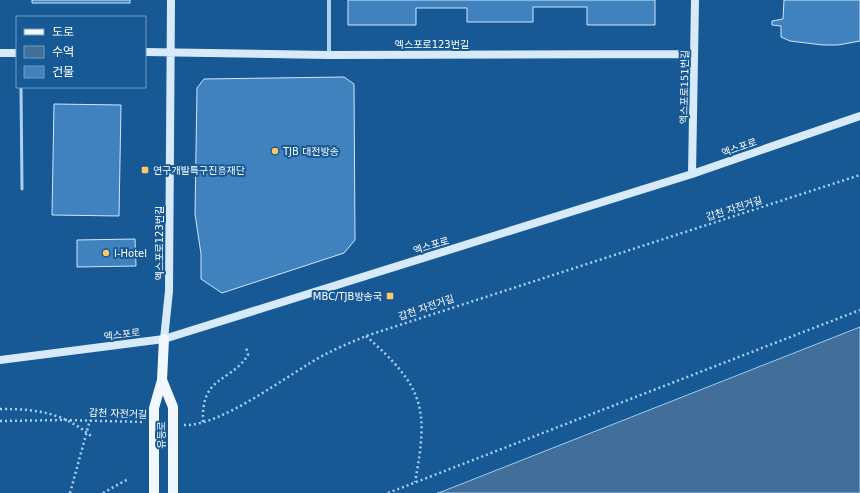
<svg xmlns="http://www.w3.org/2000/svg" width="860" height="493" viewBox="0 0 860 493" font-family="'DejaVu Sans','Noto Sans KR',sans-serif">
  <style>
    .water { fill: #416f9a; stroke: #9bccf3 }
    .building { fill: #4082bd; stroke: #d0e7fc }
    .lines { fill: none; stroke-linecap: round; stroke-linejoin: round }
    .path { stroke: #a9d0f1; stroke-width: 2.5; stroke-dasharray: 2 3; stroke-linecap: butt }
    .lane { stroke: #a9d0f1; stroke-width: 3 }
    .street { stroke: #a9d0f1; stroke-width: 4 }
    .secondary { stroke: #d7eafb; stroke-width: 8 }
    .primary { stroke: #f2f8ff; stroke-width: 10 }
    .primary-bridge { stroke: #f2f8ff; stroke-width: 10 }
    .poi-dot { fill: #ffc668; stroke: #175995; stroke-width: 1.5 }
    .labels { text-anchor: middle; stroke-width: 4; stroke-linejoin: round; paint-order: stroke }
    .street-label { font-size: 10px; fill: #fff; stroke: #175995 }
    .poi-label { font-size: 10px; fill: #fff; stroke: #175995; text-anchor: start }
  </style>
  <rect width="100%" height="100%" fill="#175995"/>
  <path class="water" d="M860,327v166h-423l4,-1z"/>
  <path class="building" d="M32,0h98v3h-98z
    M348,0h307v25h-68v-18h-54v15h-66v-14h-51v17h-68z
    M784,0h76v41l-22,4h-15l-33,-4 -9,-4v-11l-9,-1v-4l11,-2z
    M344,77l10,7 1,156 -11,13 -122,40 -21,-14v-25l-6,-40 2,-126 7,-9z
    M54,104l67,1 -2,111 -67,-1z
    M135,239l1,27 -59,1v-27z"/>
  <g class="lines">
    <path class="path" d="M366,336c58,51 63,72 49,146
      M0,409c36,0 62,3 91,27
      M0,421l64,-1 79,2
      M203,422c-2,-47 26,-38 45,-67l-2,-8
      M184,425c37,2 106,-52 140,-70 13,-7 28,-13 42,-19l494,-161
      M70,493l20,-73
      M103,493l25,-14
      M388,493l472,-183"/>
    <path class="lane" d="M21,87l1,102"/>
    <path class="street" d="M329,55v-55"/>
    <path class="secondary" d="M145,52l184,3 365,-1
      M0,53h17
      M692,174l3,-174
      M164,339l5,-48 2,-291
      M0,360l164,-21 528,-165 168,-58"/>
    <path class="primary" d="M162,380l2,-41"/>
    <path class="primary-bridge" d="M162,380l11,27v86
      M154,493v-85l8,-28"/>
  </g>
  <g class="poi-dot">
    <circle cx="275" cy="151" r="4"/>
    <rect x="141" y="166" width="8" height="8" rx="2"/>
    <circle cx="106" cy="253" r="4"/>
    <rect x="386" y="292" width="8" height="8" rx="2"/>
  </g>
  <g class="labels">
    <g class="street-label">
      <text x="432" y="48">엑스포로123번길</text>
      <text transform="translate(684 87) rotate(-89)" y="4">엑스포로151번길</text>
      <text transform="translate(739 147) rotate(-19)" y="4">엑스포로</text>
      <text transform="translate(734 208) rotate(-18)" y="4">갑천 자전거길</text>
      <text transform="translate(159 243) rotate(-90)" y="4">엑스포로123번길</text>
      <text transform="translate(431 245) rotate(-17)" y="4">엑스포로</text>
      <text transform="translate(426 307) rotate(-19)" y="4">갑천 자전거길</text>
      <text transform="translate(122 334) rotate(-7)" y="4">엑스포로</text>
      <text transform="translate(118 413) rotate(2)" y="4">갑천 자전거길</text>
      <text transform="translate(161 435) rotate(-90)" y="4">유등로</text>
    </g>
    <g class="poi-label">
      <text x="283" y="155">TJB 대전방송</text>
      <text x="153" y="174">연구개발특구진흥재단</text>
      <text x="114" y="257">I-Hotel</text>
      <text x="382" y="300" text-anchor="end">MBC/TJB방송국</text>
    </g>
  </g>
  <rect x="16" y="16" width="130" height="72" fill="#175995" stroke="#749bbf"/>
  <rect x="24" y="29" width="20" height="6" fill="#f2f8ff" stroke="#749bbf"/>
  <text x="52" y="36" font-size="12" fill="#ffffff">도로</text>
  <rect x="24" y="46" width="20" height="12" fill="#416f9a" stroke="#749bbf"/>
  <text x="52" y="56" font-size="12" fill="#ffffff">수역</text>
  <rect x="24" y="66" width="20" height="12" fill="#4082bd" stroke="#749bbf"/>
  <text x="52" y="76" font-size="12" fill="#ffffff">건물</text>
</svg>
